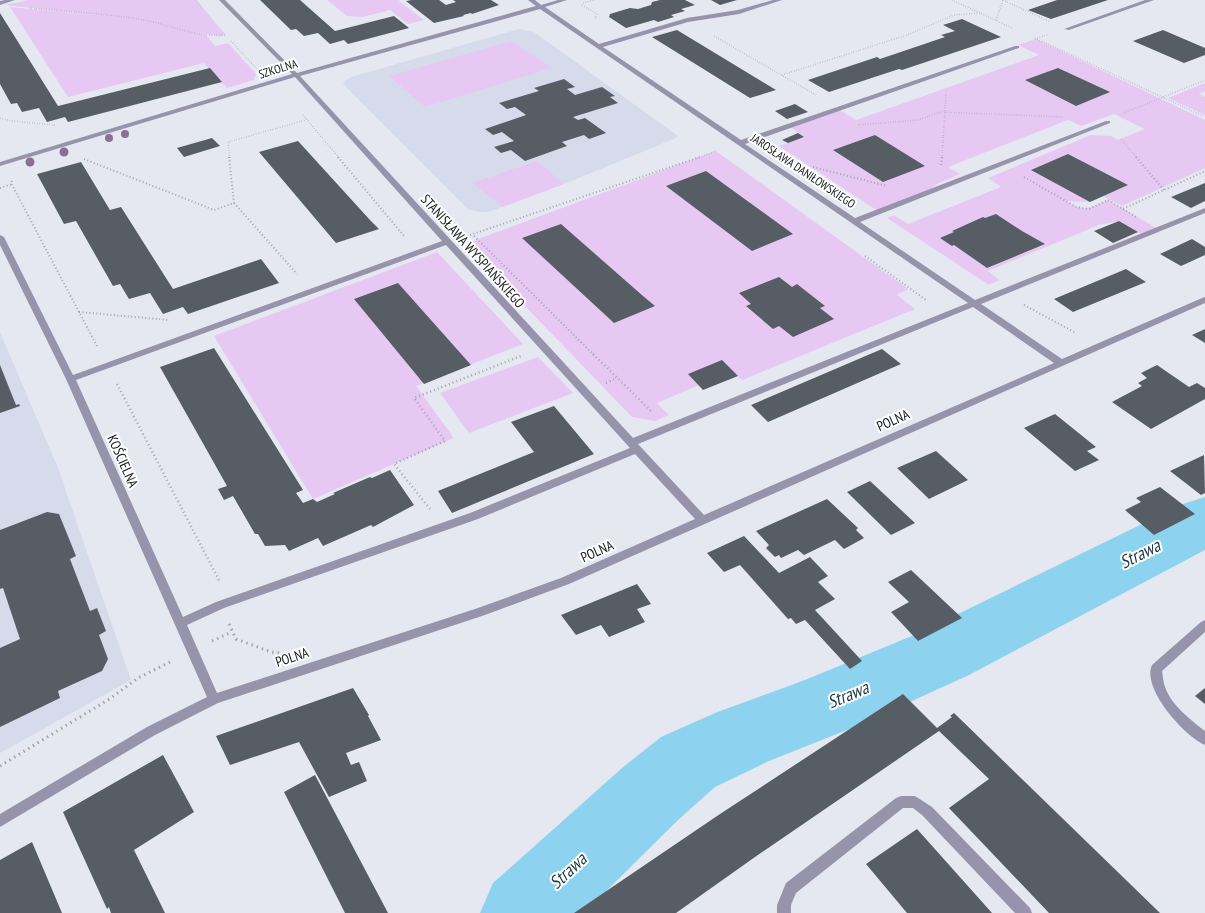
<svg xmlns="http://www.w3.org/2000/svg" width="1205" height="913" viewBox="0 0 1205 913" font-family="'PT Sans Narrow',sans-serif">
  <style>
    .built { fill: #d6dbeb }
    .green { fill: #e7c8f3 }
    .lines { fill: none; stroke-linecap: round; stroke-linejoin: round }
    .river { fill: #8dd2ee; fill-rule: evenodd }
    .building { fill: #575d64 }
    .path-far3 { stroke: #a3a5ac; stroke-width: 1.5; stroke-dasharray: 0.5 2; stroke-linecap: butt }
    .path-far2 { stroke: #a3a5ac; stroke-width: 2; stroke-dasharray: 1 2.5; stroke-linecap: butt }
    .path-far1 { stroke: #a3a5ac; stroke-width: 2.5; stroke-dasharray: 1 3; stroke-linecap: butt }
    .path { stroke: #a3a5ac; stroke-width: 3; stroke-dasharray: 1.5 4; stroke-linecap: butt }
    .minor { fill: #9793ab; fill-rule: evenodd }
    .tree { fill: #897196 }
    .labels { text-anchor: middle; stroke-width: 4; stroke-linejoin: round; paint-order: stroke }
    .far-street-label { font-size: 12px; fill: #191a1d; stroke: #fff }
    .street-label { font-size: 14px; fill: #191a1d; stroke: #fff }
    .near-water-label { font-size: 18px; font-style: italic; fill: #183945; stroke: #fff }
  </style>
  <rect width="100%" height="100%" fill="#e5e8f1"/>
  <path class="built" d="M519,29l15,3 144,104 -2,2 -112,46 -76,28h-10l-10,-3 -125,-125 2,-3 6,-4z
    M0,332l58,136 73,212 -131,73z"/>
  <path class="green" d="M29,0h167l30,35 -5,1 -30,-4 15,3 9,11 13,-3 28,31 -2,6 -27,8 -23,-25 -136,34 -58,-90 96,9 -101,-11z
    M327,0h73l-1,1 25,19 -16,4 -18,-14 -28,7 -15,-1z
    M1036,39l169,81v48l-83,38 -19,-10 -13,6 -24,-1c17,12 25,7 42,-1l50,29 -15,6 -24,-14 -20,4 -111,46 11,9 -10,5 -102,-67 7,-3 14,9 93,-37 -13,-9 103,-43 20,1 7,4 27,-11 -31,-15 -33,12 -13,-6 -120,47 12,7 -21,9 -14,10 -47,18 -99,-65 25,-9 -15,-11 49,-17 18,11 183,-65 -21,-10z
    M512,41l40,27 -127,39 -36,-31z
    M1205,83v8l-6,3 6,3v18l-37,-17z
    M716,151l192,138 -11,6 18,14 -173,71 -10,-9 -75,32 12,12 -14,6 -23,-4 -167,-173z
    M537,161l27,23 -61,23 -31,-24z
    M437,252l86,92 -107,42 38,52 -141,61 -99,-163z
    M538,357l35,36 -104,40 -29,-40z"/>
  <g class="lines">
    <path class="river" d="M1205,497v53l-236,125 -112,51 -88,35 -54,26 -37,33 -94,93h-104l13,-30 129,-115 39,-31 54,-24 90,-33 114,-47 264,-129z"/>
  </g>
  <path class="building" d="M260,0h40l35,31 59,-15 15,12 -61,16 -4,-4 -14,4 -12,-11 -14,3 -8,-7 -5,1z
    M412,0h27l7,5 10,-3 -3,-2h38l8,5 -27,9 -1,-1 -8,2 1,1 -30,7 -28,-22z
    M660,0h25l10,5 -14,4 4,2 -14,4 3,2 -16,5 -4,-2 -28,8 -17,-11 1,-3 20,-6 8,1 13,-4 1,-3z
    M711,0h26l-17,5z
    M1057,0h51l-57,19 -23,-9z
    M0,13l58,93 152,-38 12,14 -154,40 -3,-5 -18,5 -8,-14 -17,4 -5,-9 -6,1 -11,-20z
    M962,19l39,18 -99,33 -3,-1 -70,23 -21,-12 69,-23 3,2 65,-22 -4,-2 14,-4 -12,-6z
    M677,30l99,60 -26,8 -98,-61z
    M1163,30l42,18v7l-21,8 -51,-22z
    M1058,68l52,24 -34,14 -51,-26z
    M564,79l11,8 -8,2 8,6 27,-8 13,9 -5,1 8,6 -45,14 5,3 7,-2 21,15 -17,6 -5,-4 -22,7 5,4 -42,15 -14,-11 -10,3 -7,-6 20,-6 -12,-9 -9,3 -8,-6 41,-14 -11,-8 -8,2 -8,-6 40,-12 -5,-3z
    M795,104l13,8 -21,7 -12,-8z
    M798,133l6,4 -16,6 -6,-3z
    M875,135l50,31 -42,16 -50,-32z
    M212,138l8,8 -36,11 -7,-9z
    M298,141l72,79 9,9 -43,14 -77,-91z
    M1068,154l60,31 -38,17 -59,-32z
    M81,162l29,48 11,-3 52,82 88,-30 18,24 -91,31 -5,-7 -20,7 -13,-21 -21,6 -9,-15 -7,2 -37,-65 -12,3 -27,-50z
    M706,171l87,63 -41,17 -86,-65z
    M1205,183v18l-14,7 -20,-11z
    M996,214l26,17 23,13 -58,24 -33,-23 -2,1 -12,-8 14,-6 -2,-1 31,-14 2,1z
    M1119,221l19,11 -25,11 -19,-12z
    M561,224l82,72 12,10 -41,17 -92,-85z
    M1192,239l13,8v8l-24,11 -21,-12z
    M1126,269l20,13 -73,30 -19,-13z
    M779,277l13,10 5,-3 28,22 -5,2 14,11 -41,18 -14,-11 -6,3 -27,-23 5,-2 -12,-11z
    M398,283l73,82 -47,19 -70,-85z
    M1205,329v14l-13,-8z
    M214,348l89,142 -7,3 7,10 10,-4 4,3 18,-8 -2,-1 37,-16 2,1 18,-8 24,35 -41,22 -2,-2 -48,21 -5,-8 -29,13 -4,-6 -20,1 -7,-12h-3l-22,-38 -9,4 -6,-11 9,-3 -67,-119z
    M882,349l19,15 -133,58 -17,-17z
    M722,360l16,16 -35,14 -15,-16z
    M0,365l16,40 3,-1 1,2 -20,7z
    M1157,365l32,22 8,-4 8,5v11l-54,30 -39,-27 30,-16 -4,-3 9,-5 -6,-5z
    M554,406l40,48 -142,59 -14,-22 96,-39 -23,-30z
    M1055,414l41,33 -9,4 12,9 -24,11 -51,-43z
    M936,451l32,29 -39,19 -32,-31z
    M1204,455l1,38 -4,2 -31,-24z
    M870,481l45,42 -24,12 -44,-43z
    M1160,487l35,27 -41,21 -29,-25 16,-8 -5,-4z
    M827,499l31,29 -2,2 8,8 -20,11 -9,-9 -31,15 -6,-5 -17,8 -2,-3 -4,2 -9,-9 3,-3 -13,-14z
    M47,512l12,2 17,42 -6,3 20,52 7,-3 9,23 -7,4 9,24 -6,12 -44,20 2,7 -60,29v-79l20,-9 -17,-51 -3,1v-59z
    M744,536l35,37 31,-16 18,19 -10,6 17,17 -20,11 47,51 -12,8 -45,-49 -9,4 -5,-6 -3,1 -48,-54 -16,7 -17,-19z
    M911,570l51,48 -44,23 -27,-29 18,-10 -21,-20z
    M637,584l14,20 -14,5 8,13 -36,15 -8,-12 -25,10 -15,-20z
    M353,688l16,27 -1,1 13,24 -35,13 5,12 8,-3 8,19 -38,16 -30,-55 -69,23 -14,-29z
    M1205,688v16l-10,-8z
    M903,694l34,34 15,-11 -2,-1 4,-3 206,200h-111l-100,-105 40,-29 -50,-48 -184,126 -79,56h-102l146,-99z
    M163,755l31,57 -60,38 31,63h-54l-2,-6 -2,2 -44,-97z
    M315,775l73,138h-43l-61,-121z
    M917,829l75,84h-85l-41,-49z
    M32,842l30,71h-62v-53z"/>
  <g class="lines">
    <path class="path-far3" d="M196,0l7,9
      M952,0l60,28
      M1003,0l47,22
      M583,3l11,-3
      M582,5l15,9 -2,4 2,1
      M29,8c37,4 74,5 110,11 29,5 57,19 87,16
      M996,20l7,-20
      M714,36l102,59
      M1035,38l170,79
      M1035,39l14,-5
      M231,41l24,26
      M782,75l125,-40 47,-20 26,-2
      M1124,113l81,-33
      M303,115l36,43
      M0,118l12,3 43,4
      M858,125l60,-5 23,-8 123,5
      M1121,139l16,19
      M230,158l-2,-16 78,-22
      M697,158l19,-7
      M942,158l4,-65"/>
    <path class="path-far2" d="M229,157l5,46
      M338,157l66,79
      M1136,157l28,33
      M84,159l130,51 20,-7 63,71
      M941,165l1,-8
      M813,167l74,19
      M1024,177l52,30 13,2 19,-9 15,9 82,-38
      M12,181l-1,2 87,165
      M0,188l12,-4
      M1123,209l13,8
      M470,235l230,-78
      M474,236l120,119
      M865,256l61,44
      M1024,305l52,28
      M79,312l90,8"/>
    <path class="path-far1" d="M593,354l58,57
      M606,383l11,-5
      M117,384l103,198
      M430,509l-36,-45 51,-23 -31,-43 107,-42"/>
    <path class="path" d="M229,624l7,15 35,13 8,1
      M212,641l20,-9
      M0,766l111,-68 27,-20 34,-17"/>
    <path class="minor" d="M5,0h10l-15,5v-4z
      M219,0h6l72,73 239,-67 -8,-6h7l6,5 17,-5h9l-22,7 54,37 88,-26 51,-8 35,-10h9l-43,14 -51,8 -85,25 138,93 274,-94h4v2l-274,96 110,74 251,-97h4v2l-250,99 115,78 230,-92v5l-224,91 81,55 140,-61 3,-1v6l-636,281 -87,32 -264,87 -63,32 -155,92v-13l147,-87 60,-30 -141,-318 -66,-134v-10l4,2 69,138 369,-134 -147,-164 -295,89v-4l292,-88zM540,9l428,294 -335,135 -333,-362zM446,245l184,203 -160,65 -254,89 -33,15 -107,-237zM973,307l81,56 -350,152 -66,-71zM635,454l60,65 -134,59 -86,31 -258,84 -30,-68 37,-17 254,-89z
      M1145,0h9l-85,30 -5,-1z
      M1205,620v12l-43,39c1,5 1,11 3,16 6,18 26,33 40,44v14c-20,-8 -64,-57 -53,-80l49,-43z
      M901,796h14l17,11 98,101 2,5h-17l-93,-98 -9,-7h-10l-107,85 -5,12v8h-14v-8l9,-22 110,-85z"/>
  </g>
  <g class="tree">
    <circle cx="125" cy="134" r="4"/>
    <circle cx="109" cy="138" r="4"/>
    <circle cx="64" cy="152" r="4.5"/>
    <circle cx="30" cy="162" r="4.5"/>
  </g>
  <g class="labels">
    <g class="far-street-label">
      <text transform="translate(278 69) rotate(-17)" y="4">SZKOLNA</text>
      <text transform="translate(803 171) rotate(34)" y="4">JAROSŁAWA DANIŁOWSKIEGO</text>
    </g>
    <g class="street-label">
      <text transform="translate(473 251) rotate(48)" y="5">STANISŁAWA WYSPIAŃSKIEGO</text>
      <text transform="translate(893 420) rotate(-24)" y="5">POLNA</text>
      <text transform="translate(123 461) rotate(66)" y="5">KOŚCIELNA</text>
      <text transform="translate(597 551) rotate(-24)" y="5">POLNA</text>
      <text transform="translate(292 657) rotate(-18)" y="5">POLNA</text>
    </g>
    <g class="near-water-label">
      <text transform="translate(1140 554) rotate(-27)" y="6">Strawa</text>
      <text transform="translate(848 695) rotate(-23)" y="6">Strawa</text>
      <text transform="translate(568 871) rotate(-43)" y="6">Strawa</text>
    </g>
  </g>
</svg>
